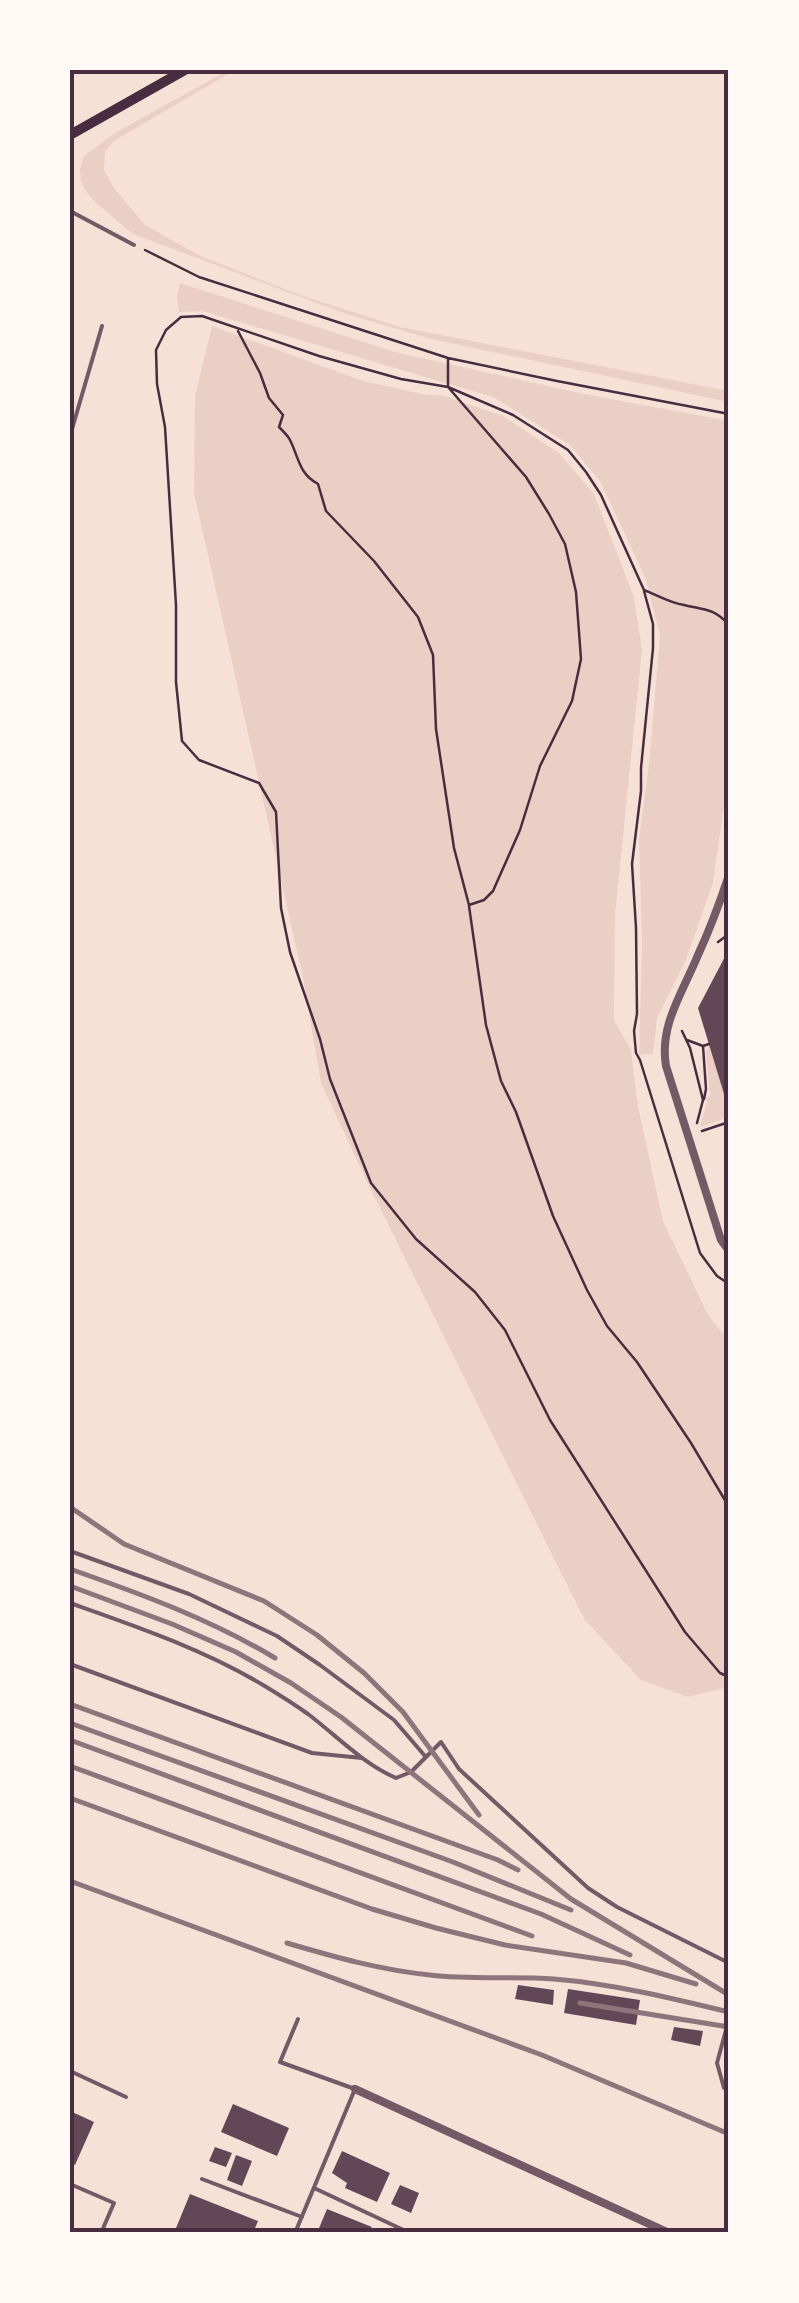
<svg xmlns="http://www.w3.org/2000/svg" width="799" height="2303" viewBox="0 0 799 2303" font-family="Inter,sans-serif">
  <style>
    .green { fill: #ebcfc5 }
    .building { fill: #644757 }
    .lines { fill: none; stroke-linecap: round; stroke-linejoin: round }
    .path { stroke: #4a2c40; stroke-width: 2.5 }
    .service { stroke: #755966; stroke-width: 4 }
    .minor { stroke: #755966; stroke-width: 8 }
    .secondary { stroke: #4a2c40; stroke-width: 10 }
    .rail { stroke: #8f747c; stroke-width: 5 }
    .neatline { fill: none; stroke: #4a2c40; stroke-width: 4 }
  </style>
  <rect width="100%" height="100%" fill="#f7e1d7"/>
  <path class="green" d="M229,70h6l-121,71 -9,11 -1,18 10,18 31,37 55,31 103,40 97,31 329,64v11l-298,-63 -85,-25 -213,-80 -37,-31 -11,-13 -4,-9 -1,-12 4,-13 34,-25z
    M180,283l215,69 189,42 145,27v372l-5,12 -11,78 -28,79 -28,56 -4,36 -14,1 3,-111 -3,-105 10,-75 11,-129 -15,-58 -45,-96 -30,-36 -77,-48 -291,-86 -23,1 -2,-15z
    M212,326l151,55 64,14h15l61,21 56,37 35,41 40,103 8,53 -27,265 -1,105 17,30 7,57 25,114 44,92 22,29v345l-41,10 -47,-17 -57,-61 -216,-435 -47,-101 -18,-105 -109,-485 1,-97z
    M709,1045l16,47 4,-8v33l-29,10 7,-25 -1,-4 4,-2 -4,-44z"/>
  <path class="building" d="M729,949v135l-5,10 -26,-86z
    M518,1985l36,5 -1,15 -38,-6z
    M568,1989l72,11 -4,25 -72,-12z
    M674,2027l29,4 -3,15 -29,-6z
    M233,2104l56,24 -12,28 -56,-24z
    M70,2111l24,11 -19,43 -5,-3z
    M215,2147l17,6 -6,14 -17,-6z
    M342,2151l48,22 -13,29 -32,-14 2,-5 -15,-10z
    M236,2155l16,6 -10,25 -15,-6z
    M400,2185l19,8 -8,20 -20,-9z
    M190,2194l68,27 -5,12h-79z
    M327,2209l45,18 -2,2 9,4h-62z"/>
  <g class="lines">
    <path class="path" d="M145,250l54,27 249,81 109,23 172,33
      M238,331l22,42 9,25 14,17 -4,12c3,3 10,10 11,13 9,18 9,34 28,44l8,27 48,50 44,56 15,38 3,74 18,119 15,57 15,-5 9,-9 27,-61 20,-64 32,-65 9,-42 -5,-67 -11,-48 -16,-30 -23,-37 -78,-90v-29
      M644,591l9,33v24l-12,120v23l-9,73 4,64 1,86 -3,17 2,22 4,7 60,193 17,23 12,8
      M729,625c-15,-17 -25,-15 -45,-20 -14,-2 -27,-10 -40,-15l-43,-95 -15,-23 -18,-22 -55,-35 -65,-28 -47,-8 -82,-23 -117,-40 -21,1 -15,13 -10,20 1,34 8,43 11,178v77l6,59 17,19 60,23 17,29 5,96 9,44 30,87 10,40 41,104 45,56 59,53 30,38 45,90 135,212 35,41 9,4
      M469,906l17,119 15,56 15,31 37,104 34,74 20,36 30,36 54,81 38,64
      M718,942l11,-8
      M682,1031l8,17 13,52 -6,23
      M687,1040l16,6 6,-2
      M703,1046l3,43 -2,10
      M702,1131l27,-9"/>
    <path class="service" d="M70,211l64,34
      M70,436l32,-110
      M70,1551l119,43 88,42 43,29 74,55 31,36
      M70,1603c65,23 133,46 193,82 15,9 31,19 45,29 29,22 54,49 88,64l15,-6 30,-30 18,27 129,119 29,19 112,56
      M70,1664l242,89 50,5
      M729,2019l-12,44 7,25 5,2
      M70,2071l56,26
      M202,2179l100,38
      M70,2184l44,19 -13,30
      M314,2188l96,45
      M295,2233l60,-144 -75,-27 18,-43"/>
    <path class="minor" d="M729,875c-9,27 -19,54 -31,80 -15,37 -39,70 -32,111l55,174 8,11
      M355,2089l314,144"/>
    <path class="secondary" d="M70,135l115,-65"/>
    <path class="rail" d="M70,1507l54,37 140,57 53,34 47,38 39,39 76,103
      M70,1569c71,25 140,50 205,89
      M70,1586l102,38 64,28 55,31 50,34 230,182 158,96
      M70,1704l428,156 20,10
      M70,1723l383,139 118,48
      M70,1740l471,174 89,41
      M70,1766l462,170
      M70,1798l302,111 64,19 69,17 121,18 70,21
      M70,1881l472,174 187,79
      M287,1943c47,14 94,27 143,32 41,5 83,1 124,4 60,5 117,19 175,33
      M580,2003l149,24"/>
  </g>
  <rect width="799" height="2303" fill="none" stroke="#fffaf5" stroke-width="145"/>
  <rect x="72" y="72" width="654" height="2158" class="neatline"/>
</svg>
